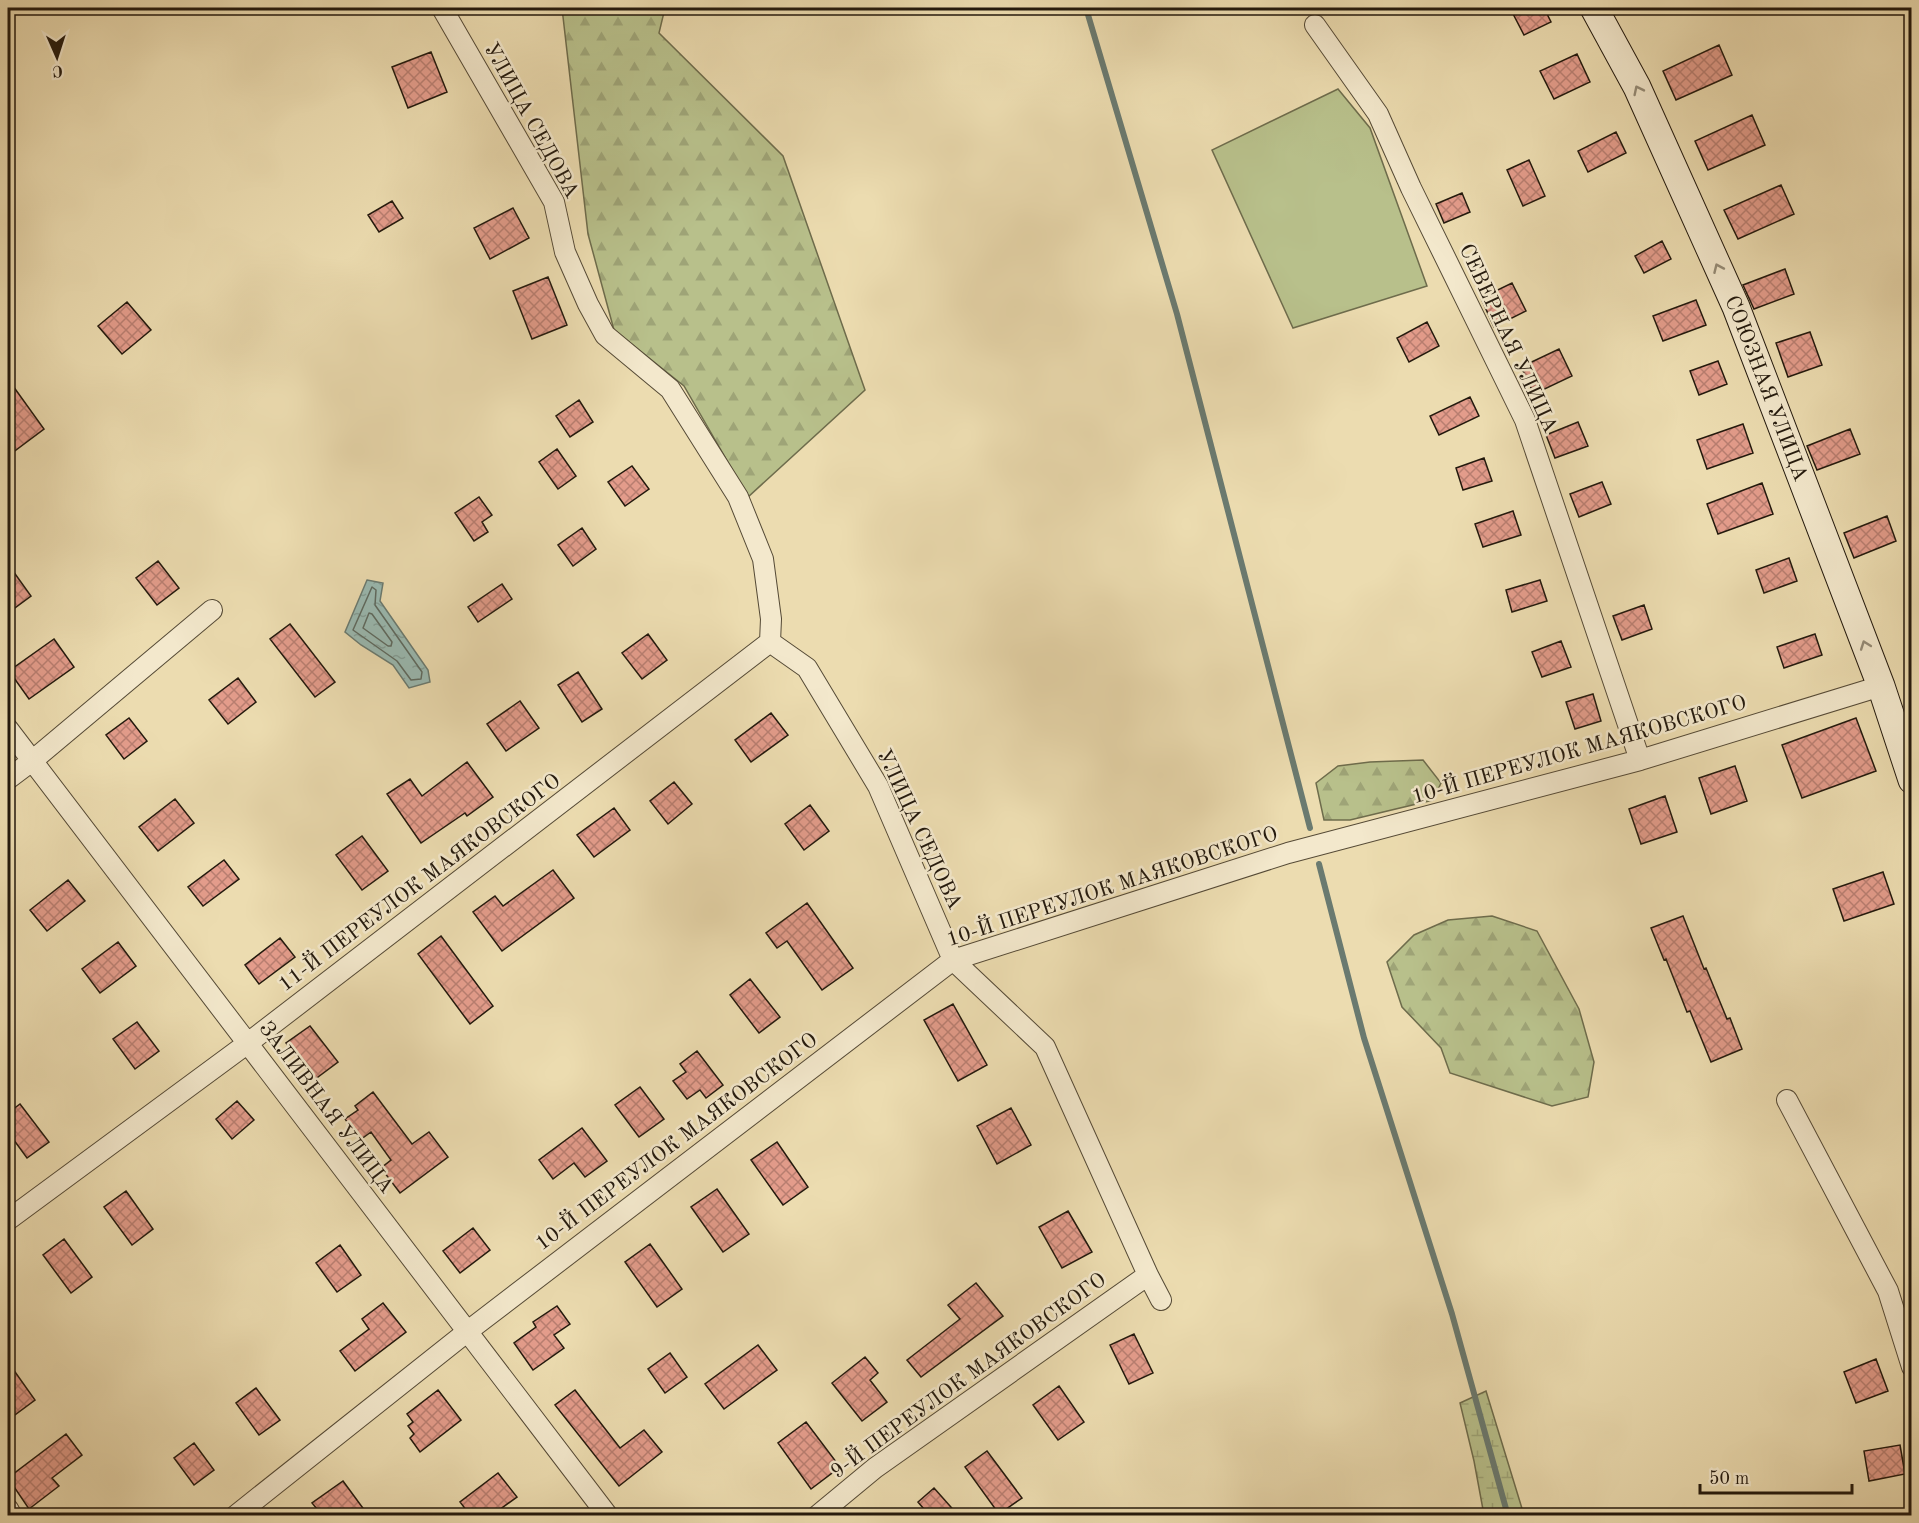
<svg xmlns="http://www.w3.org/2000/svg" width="1919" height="1523" viewBox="0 0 1919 1523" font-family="'Old Standard TT',serif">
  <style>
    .forest { fill: url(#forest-firs); stroke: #6e6c4c; stroke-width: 1.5 }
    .wetland { fill: url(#wetland-marsh); stroke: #6e6c4c; stroke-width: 1.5 }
    .green { fill: #b8c08b; stroke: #6e6c4c; stroke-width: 1.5 }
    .water { fill: url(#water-ripples); stroke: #6a7a70; stroke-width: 1.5 }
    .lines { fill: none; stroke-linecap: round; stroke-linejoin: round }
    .shore { stroke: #5e6a60; stroke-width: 1.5 }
    .stream { stroke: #6a7a70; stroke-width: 6 }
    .building { fill: url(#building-cross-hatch); stroke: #23190d; stroke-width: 1.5 }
    .street-casing { stroke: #554a36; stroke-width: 22 }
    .secondary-casing { stroke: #23190d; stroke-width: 29 }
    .street { stroke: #f3e8cc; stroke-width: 20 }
    .secondary { stroke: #f3e8cc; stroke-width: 27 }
    .oneway { stroke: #958b76 }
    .labels { text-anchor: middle; stroke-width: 5; stroke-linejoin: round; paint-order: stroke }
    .street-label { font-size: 21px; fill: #23190d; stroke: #f3e8cc }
  </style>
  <defs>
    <pattern id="forest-firs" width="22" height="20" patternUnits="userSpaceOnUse" patternTransform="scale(1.5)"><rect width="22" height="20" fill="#b8c08b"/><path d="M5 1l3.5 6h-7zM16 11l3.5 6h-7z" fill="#9ea477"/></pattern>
    <pattern id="wetland-marsh" width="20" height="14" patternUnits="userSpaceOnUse" patternTransform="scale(1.5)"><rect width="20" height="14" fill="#b8c08b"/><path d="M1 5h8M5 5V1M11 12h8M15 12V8" fill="none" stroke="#9ea477"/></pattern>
    <pattern id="water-ripples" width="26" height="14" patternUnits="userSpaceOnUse" patternTransform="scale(1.5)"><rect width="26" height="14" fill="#9abab2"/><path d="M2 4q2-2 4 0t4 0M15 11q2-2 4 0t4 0" fill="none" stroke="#849f98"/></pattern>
    <pattern id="building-cross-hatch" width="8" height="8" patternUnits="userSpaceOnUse" patternTransform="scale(1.5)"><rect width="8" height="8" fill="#e39c8b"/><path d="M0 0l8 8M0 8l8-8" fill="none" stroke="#b87e70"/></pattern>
  </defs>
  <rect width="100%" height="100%" fill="#ecdcb0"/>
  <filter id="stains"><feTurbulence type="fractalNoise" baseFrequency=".00333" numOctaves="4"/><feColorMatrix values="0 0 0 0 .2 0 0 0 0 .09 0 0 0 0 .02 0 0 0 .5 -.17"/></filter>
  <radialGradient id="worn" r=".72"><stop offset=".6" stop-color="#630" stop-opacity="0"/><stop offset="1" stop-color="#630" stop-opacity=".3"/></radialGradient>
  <path class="forest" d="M562,8h103l-6,25 124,123 82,234 -117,107 -64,-111 -70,-56 -26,-96z
    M1423,760l18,23 -8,17 -83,20h-26l-8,-37 22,-17 32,-4z
    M1492,916l45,15 42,78 15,53 -6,35 -36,9 -102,-33 -9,-25 -39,-41 -15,-45 27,-27 34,-15z"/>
  <path class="wetland" d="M1486,1391l38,124h-40l-10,-54 -14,-58z"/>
  <path class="green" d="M1338,89l32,39 57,158 -134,42 -81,-178z"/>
  <path class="water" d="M367,580l16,3 -3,18 48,69 2,12 -21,6 -16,-23 -32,-20 -16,-13z"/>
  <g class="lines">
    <path class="shore" d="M372,587l4,3 -1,15 47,67 -1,7 -10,1 -14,-19 -44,-31z
      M369,613l3,1 20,28 -1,4h-3l-25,-18z"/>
    <path class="stream" d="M1086,8l91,306 133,514
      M1319,864l45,174 88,276 56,202"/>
  </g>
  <path class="building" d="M1510,8h34l7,14 -27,13z
    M1719,45l13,30 -56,25 -13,-29z
    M431,52l16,40 -39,16 -16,-41z
    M1577,54l13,28 -36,17 -14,-28z
    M1752,115l13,30 -57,25 -13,-29z
    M1616,132l10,21 -38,19 -10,-21z
    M1529,160l16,36 -22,10 -16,-36z
    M1781,185l13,29 -56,25 -14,-29z
    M1462,193l8,19 -26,11 -8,-19z
    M392,201l11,17 -24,14 -11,-17z
    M513,208l16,30 -39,21 -16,-31z
    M1662,241l9,18 -27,14 -9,-17z
    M1785,269l9,25 -40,15 -11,-24z
    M548,277l19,48 -35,14 -19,-48z
    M1512,283l14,28 -32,16 -13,-29z
    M1696,300l10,25 -43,16 -10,-25z
    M127,302l24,28 -29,24 -24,-28z
    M1427,322l12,24 -30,16 -12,-24z
    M1810,332l12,33 -34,12 -12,-34z
    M1559,349l13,27 -38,18 -13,-27z
    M1718,361l9,23 -28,11 -9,-24z
    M8,379l36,50 -36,27z
    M1470,397l9,19 -40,19 -9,-19z
    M579,400l14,22 -23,15 -14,-21z
    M1578,422l10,24 -33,12 -9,-23z
    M1743,424l10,29 -46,16 -10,-29z
    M1850,429l10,25 -43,16 -10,-24z
    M557,449l19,27 -18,13 -19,-27z
    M1484,458l8,23 -29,9 -7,-22z
    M632,466l17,23 -24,17 -17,-24z
    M1602,482l9,22 -32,13 -9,-23z
    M1762,483l11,31 -55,20 -11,-30z
    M479,497l13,18 -10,7 6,10 -14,9 -19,-28z
    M1513,511l8,24 -38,12 -8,-23z
    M1887,516l9,25 -42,17 -10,-25z
    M582,528l14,21 -23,17 -15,-21z
    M1789,558l8,23 -33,12 -8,-23z
    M158,561l21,27 -22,17 -21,-27z
    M8,564l23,32 -23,17z
    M1540,580l7,21 -35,11 -6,-22z
    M502,584l10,15 -34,23 -10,-15z
    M1644,605l8,24 -30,11 -9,-24z
    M290,624l45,58 -20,15 -45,-58z
    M648,634l19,26 -25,19 -20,-26z
    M1815,634l7,21 -38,13 -7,-21z
    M54,639l20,28 -45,32 -20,-28z
    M1561,641l10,26 -29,10 -10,-25z
    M578,672l24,37 -20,13 -24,-37z
    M238,678l18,24 -28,22 -19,-24z
    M1593,694l8,27 -26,8 -9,-27z
    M520,701l19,27 -33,23 -19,-27z
    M771,713l17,22 -37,27 -16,-22z
    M129,718l18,23 -23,18 -18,-24z
    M1856,718l20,53 -74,27 -20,-53z
    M467,762l26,35 -26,19 -2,-3 -44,30 -34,-49 23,-15 12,17z
    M1735,766l12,35 -36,13 -12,-36z
    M674,782l18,22 -24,20 -18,-23z
    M1665,796l12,36 -36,12 -12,-35z
    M175,799l19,24 -36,28 -19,-24z
    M810,805l19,26 -25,19 -19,-26z
    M614,808l16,22 -36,27 -17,-22z
    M362,836l26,35 -26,19 -26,-35z
    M224,860l15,19 -36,27 -15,-19z
    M553,870l21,28 -72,53 -29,-39 22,-16 8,10z
    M1883,872l11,32 -50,17 -11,-32z
    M68,880l17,21 -38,30 -17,-21z
    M807,903l46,65 -31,22 -35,-49 -10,7 -11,-15z
    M1683,916l21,53 2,-1 21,51 3,-1 12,31 -31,13 -21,-51 -3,1 -21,-53 -2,1 -13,-32z
    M441,936l52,70 -23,18 -52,-70z
    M280,938l15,19 -36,27 -14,-19z
    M118,942l18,24 -36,27 -18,-24z
    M750,979l30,38 -21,16 -29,-38z
    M953,1004l34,61 -29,16 -34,-61z
    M137,1022l22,29 -24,18 -22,-30z
    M310,1026l28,36 -24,18 -28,-37z
    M697,1051l26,34 -17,13 -6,-8 -13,9 -14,-18 13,-9 -6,-8z
    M640,1087l24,32 -25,18 -24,-32z
    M373,1092l39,52 17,-12 19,25 -48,36 -19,-25 10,-8 -20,-28 -11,8 -15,-21 13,-9 -3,-4z
    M237,1101l17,19 -22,19 -16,-20z
    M20,1104l29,38 -22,16 -19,-26v-19z
    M1011,1108l20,37 -34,19 -20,-38z
    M582,1128l25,33 -22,16 -11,-14 -21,16 -14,-19z
    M777,1142l31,45 -25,18 -32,-45z
    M717,1189l32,45 -26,18 -32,-45z
    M126,1191l27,38 -21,16 -28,-38z
    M1068,1211l24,41 -30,16 -23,-41z
    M473,1228l17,22 -30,23 -17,-22z
    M64,1239l28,38 -21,16 -28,-38z
    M650,1244l32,45 -25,18 -32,-45z
    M340,1245l21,30 -24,17 -21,-29z
    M976,1283l27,33 -82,61 -14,-17 53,-41 -12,-14z
    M383,1303l23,29 -51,39 -15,-20 29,-22 -7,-10z
    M557,1306l13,18 -16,11 10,13 -31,22 -19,-27 22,-16 -3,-5z
    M1134,1334l19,39 -24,11 -19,-39z
    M758,1345l19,25 -53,39 -19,-25z
    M670,1353l17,24 -22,16 -17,-24z
    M865,1357l13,16 -8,7 17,22 -25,19 -30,-38z
    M1876,1359l12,32 -32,12 -12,-31z
    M8,1362l27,38 -27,20z
    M1059,1386l25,36 -26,18 -25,-35z
    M256,1388l24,32 -21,15 -23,-32z
    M438,1390l23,30 -41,32 -10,-14 4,-4 -6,-8 5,-4 -6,-8z
    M575,1390l45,58 24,-18 18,22 -43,34 -64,-81z
    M806,1422l34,45 -29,22 -33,-46z
    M66,1434l16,21 -30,23 7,8 -30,23 -21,-31z
    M194,1443l20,27 -20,15 -20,-27z
    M1900,1445l5,29 -36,7 -5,-30z
    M987,1451l35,47 -23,16 -34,-47z
    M498,1473l19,24 -25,18h-22l-10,-13z
    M343,1481l25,34h-46l-10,-12z
    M934,1488l24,27h-29l-11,-13z"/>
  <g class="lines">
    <g class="street-casing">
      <path id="street" d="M442,8l112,194 11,50 23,52 17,31 65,54 68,108 25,62 8,60 -1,23
        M1315,25l63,89 33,74 114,232 115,340
        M770,642l37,26 71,118 75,174 92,87 103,228 13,25
        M8,729l600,787
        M8,779l24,-18 180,-151
        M1787,1100l101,191 24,76
        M8,1220l240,-177 522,-401
        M8,1509l4,7
        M235,1516l233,-185 485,-371 335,-107 352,-93 241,-74
        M817,1516l58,-48 273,-193"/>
    </g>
    <g class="secondary-casing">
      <g id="secondary">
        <path id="s1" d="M1594,8l43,79 99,220 145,379 31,94"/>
      </g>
    </g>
    <use href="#street" class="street"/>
    <use href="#secondary" class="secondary"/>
  </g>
  <defs><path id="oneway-chevron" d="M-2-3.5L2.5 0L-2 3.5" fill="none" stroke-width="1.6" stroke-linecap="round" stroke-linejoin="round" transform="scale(1.5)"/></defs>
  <g class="oneway">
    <use href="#oneway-chevron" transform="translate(1638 90) rotate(-116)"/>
    <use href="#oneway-chevron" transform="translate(1718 268) rotate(-114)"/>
    <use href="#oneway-chevron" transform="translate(1865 645) rotate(-110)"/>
  </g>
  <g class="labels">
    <g class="street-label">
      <text transform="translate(532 120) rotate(61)" y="7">УЛИЦА СЕДОВА</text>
      <text transform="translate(1509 338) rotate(65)" y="7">СЕВЕРНАЯ УЛИЦА</text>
      <text dy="7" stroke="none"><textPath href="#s1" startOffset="418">СОЮЗНАЯ УЛИЦА</textPath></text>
      <text transform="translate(1579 749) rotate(-16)" y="7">10-Й ПЕРЕУЛОК МАЯКОВСКОГО</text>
      <text transform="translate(920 829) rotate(65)" y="7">УЛИЦА СЕДОВА</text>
      <text transform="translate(419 882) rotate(-37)" y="7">11-Й ПЕРЕУЛОК МАЯКОВСКОГО</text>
      <text transform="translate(1112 886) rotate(-18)" y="7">10-Й ПЕРЕУЛОК МАЯКОВСКОГО</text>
      <text transform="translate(327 1107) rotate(53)" y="7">ЗАЛИВНАЯ УЛИЦА</text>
      <text transform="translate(676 1141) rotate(-37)" y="7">10-Й ПЕРЕУЛОК МАЯКОВСКОГО</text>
      <text transform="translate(968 1375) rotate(-36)" y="7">9-Й ПЕРЕУЛОК МАЯКОВСКОГО</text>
    </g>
  </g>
  <rect width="1919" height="1523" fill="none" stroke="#ecdcb0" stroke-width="30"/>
  <rect x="9" y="9" width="1901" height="1505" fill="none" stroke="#23190d" stroke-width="3"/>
  <rect x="15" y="15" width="1889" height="1493" fill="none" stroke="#23190d" stroke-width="1.5"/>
  <g transform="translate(57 57) rotate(177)" stroke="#f3e8cc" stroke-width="4.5" paint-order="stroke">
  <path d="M0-4.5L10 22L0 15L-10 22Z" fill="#23190d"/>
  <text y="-9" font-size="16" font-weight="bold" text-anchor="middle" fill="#23190d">С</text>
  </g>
  <path d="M1700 1484v9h152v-9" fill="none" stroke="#23190d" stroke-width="3"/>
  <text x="1709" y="1484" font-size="18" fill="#23190d" stroke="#f3e8cc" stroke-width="4.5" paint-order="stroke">50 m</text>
  <rect width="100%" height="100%" filter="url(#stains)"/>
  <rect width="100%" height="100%" fill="url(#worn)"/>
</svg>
